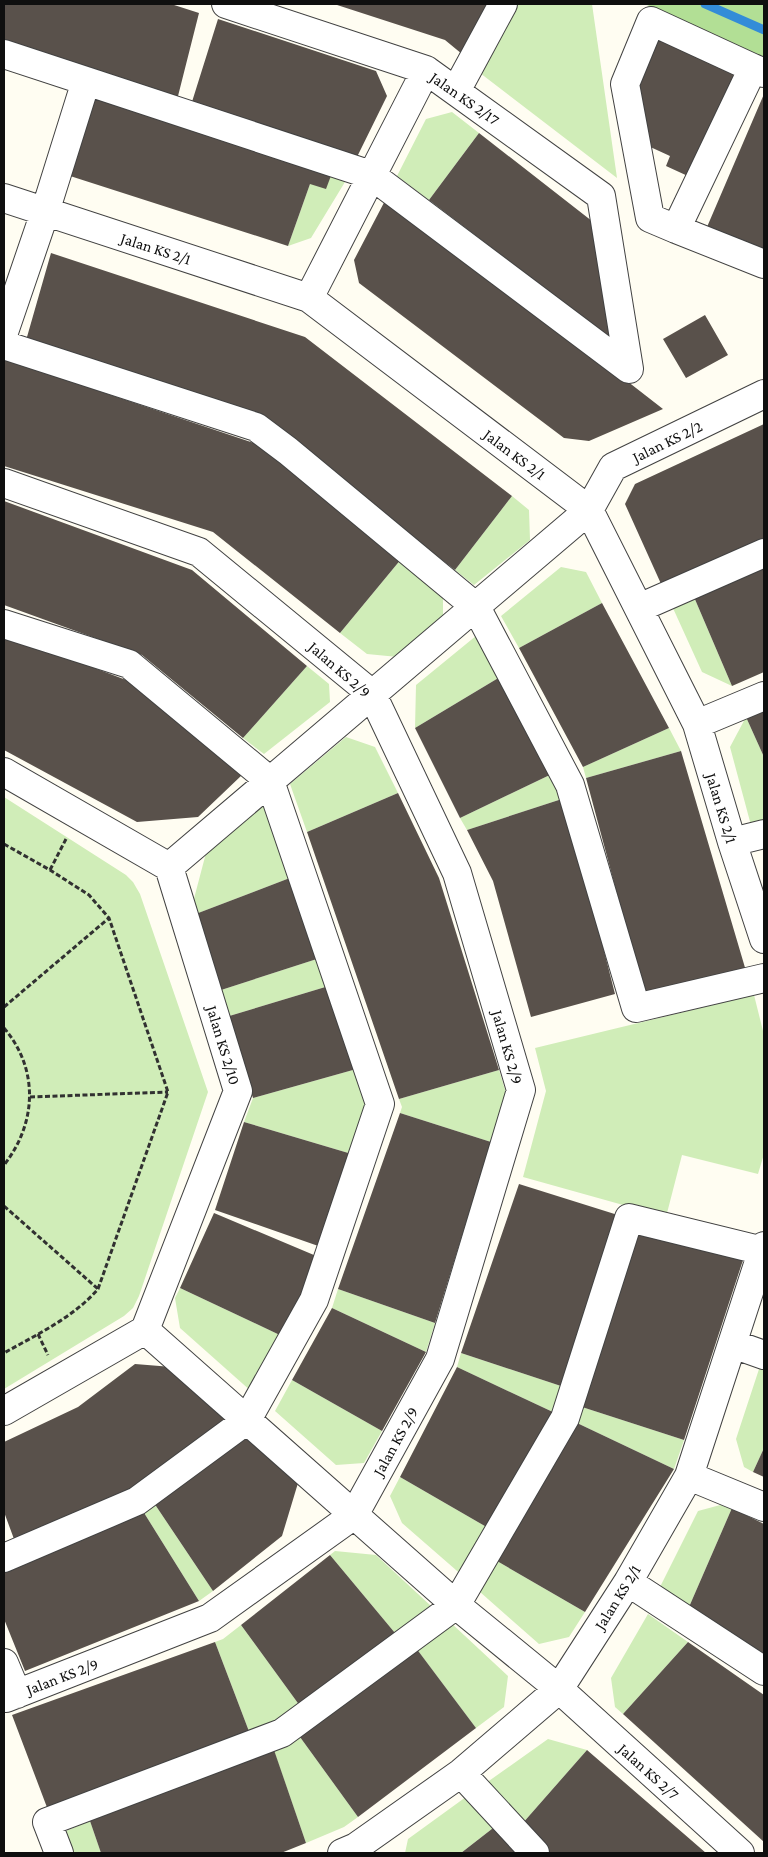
<svg xmlns="http://www.w3.org/2000/svg" width="768" height="1857" viewBox="0 0 768 1857" font-family="'Crimson Pro',serif">
  <style>
    .green { fill: #d0edb8 }
    .forest { fill: #b2df95 }
    .lines { fill: none; stroke-linecap: round; stroke-linejoin: round }
    .stream { stroke: #338cd8; stroke-width: 9 }
    .building { fill: #59514b }
    .minor-casing { stroke: #424242; stroke-width: 30 }
    .path { stroke: #313131; stroke-width: 3; stroke-dasharray: 5 2.5; stroke-linecap: butt }
    .minor { stroke: #fff; stroke-width: 28 }
    .labels { text-anchor: middle; stroke-width: 5; stroke-linejoin: round; paint-order: stroke }
    .street-label { font-size: 16px; fill: #0f0f0f; stroke: #fff }
  </style>
  <rect width="100%" height="100%" fill="#fffdf2"/>
  <path class="green" d="M514,4h78l25,174 -137,-105z
    M452,112l27,21 -50,67 -32,-24 29,-57z
    M332,173l16,4 -37,61 -23,8 22,-62z
    M512,496l17,14 1,30 -56,45 -19,-15z
    M402,558l41,32v28l-45,39 -31,-3 -27,-21z
    M561,567l25,5 16,31 -83,45 -18,-32z
    M694,597l38,89 -30,-14 -30,-66z
    M482,631l23,43 -90,54 1,-43z
    M307,666l22,18 1,18 -66,52 -21,-16z
    M746,717l18,40v69l-12,3 -22,-82z
    M669,728l12,23 -95,27 -3,-11z
    M346,737l29,10 23,46 -91,39 -17,-48z
    M556,772l9,26 -98,32 -7,-12z
    M4,797l122,78 7,7 7,12 68,198 -69,204 -6,12 -9,8 -120,73z
    M268,802l27,74 -102,39 -2,-5 15,-57z
    M323,957l9,28 -106,32 -8,-26z
    M754,995l10,40v119l-6,20 -76,-19 -16,62 -143,-40 23,-86 -11,-43z
    M360,1068l12,35 -17,52 -111,-33 9,-24z
    M499,1070l7,23 -15,49 -91,-29 2,-6 -3,-8z
    M180,1288l104,49 -32,55 -72,-64 -5,-30z
    M338,1289l97,34 -9,29 -94,-44z
    M461,1353l103,34 -9,26 -98,-46z
    M761,1363l3,2v83l-11,24 -9,-5 -8,-28z
    M292,1380l90,51 -18,32 -28,2 -61,-54z
    M582,1407l102,33 -10,29 -97,-46z
    M400,1477l90,52 -26,48 -62,-54 -12,-27z
    M152,1500l61,91 -14,10 -58,-93z
    M724,1504l8,4 -43,99 -29,-20 38,-76z
    M335,1551l41,4 55,51 -36,27 -65,-78z
    M497,1561l88,51 -16,25 -30,7 -59,-52z
    M648,1614l40,28 -65,72 -8,-7 -4,-29z
    M450,1622l58,54 -4,31 -28,21 -60,-80z
    M241,1625l59,81 -24,18 -26,10 -35,-92 8,-3z
    M300,1737l58,80 -14,10 -38,16 -32,-92 16,-6z
    M548,1739l39,11 -65,74 -36,-41z
    M470,1794l27,31 -36,28h-56l3,-14z
    M90,1821l11,32h-28l-7,-22z"/>
  <path class="forest" d="M645,4h119v54z"/>
  <g class="lines">
    <path class="stream" d="M705,4l59,26"/>
  </g>
  <path class="building" d="M4,4h167l28,9 -22,87 -173,-56z
    M334,4h155l-27,50 -17,-14z
    M218,19l158,52 11,25 -31,63 -165,-54z
    M656,33l83,40 -49,104 -24,-11 4,-10 -24,-11 -13,-64z
    M764,94v167l-60,-27z
    M91,96l241,77 -6,16 -16,-5 -22,62 -221,-71z
    M479,133l118,92 17,116 -185,-141z
    M388,195l275,214 -74,32 -25,-3 -205,-155 -5,-23z
    M51,253l254,84 207,159 -57,74 -197,-152 -233,-74z
    M705,315l23,40 -42,23 -23,-39z
    M4,359l259,87 139,112 -62,75 -127,-101 -209,-66z
    M764,424v114l-102,48 -37,-82 10,-20z
    M4,501l188,69 115,96 -64,72 -101,-83 -138,-50z
    M764,565v107l-32,14 -38,-89z
    M602,603l67,125 -86,39 -64,-119z
    M4,639l80,25 42,16 116,95 -44,42 -61,5 -133,-72z
    M505,674l51,98 -96,46 -45,-90z
    M764,710v47l-18,-40z
    M681,751l65,220 -101,27 -59,-220z
    M398,793l41,85 60,192 -100,29 -92,-267z
    M565,798l50,196 -84,23 -38,-136 -26,-51z
    M295,876l28,81 -105,34 -25,-76z
    M332,985l28,83 -107,30 -27,-81z
    M400,1113l91,29 -56,181 -97,-34z
    M244,1122l111,33 -31,93 -109,-38z
    M519,1184l102,32 -57,171 -103,-34z
    M214,1213l107,45 -37,79 -104,-49z
    M635,1232l108,28 -59,180 -102,-33z
    M332,1308l94,44 -44,79 -90,-51z
    M135,1364l37,3 59,54 -101,70 -116,48 -10,-27v-70l74,-35z
    M457,1367l98,46 -65,116 -90,-52z
    M577,1423l97,46 -89,143 -88,-51z
    M244,1433l54,50 -16,53 -69,55 -61,-91z
    M764,1448v29l-11,-5z
    M141,1508l58,93 -174,70 -21,-52v-54z
    M732,1508l32,16v135l-75,-52z
    M330,1555l65,78 -95,73 -59,-81z
    M215,1642l35,92 -202,76 -36,-95z
    M688,1642l76,53v147l-141,-128z
    M416,1648l60,80 -118,89 -58,-80z
    M274,1750l32,93 -25,10h-180l-11,-32z
    M587,1750l119,103h-157l-27,-29z
    M497,1825l25,28h-61z"/>
  <g class="lines">
    <g class="minor-casing">
      <path id="minor" d="M4,54l82,27 -41,131 -41,120
        M764,73l-11,-5 -77,161 88,35
        M86,81l285,94 258,194 -28,-173 -175,-126 -200,-66
        M456,91l47,-87
        M4,198l305,100 280,212 108,214 35,118 32,97
        M676,229l-26,-11 -25,-134 26,-63 102,47
        M309,298l117,-228
        M4,345l252,82 32,24 188,156 94,178 66,223 128,-30
        M4,483l195,69 173,142 85,179 64,217 -81,269 -86,156 -144,103 -204,80
        M639,608l125,-55
        M4,624l125,40 141,117 110,323 -66,196 -67,120 -110,81 -133,57
        M697,724l67,-28
        M4,772l165,95 69,224 -93,239 -141,81
        M732,842l32,-8
        M169,867l420,-357 24,-43 151,-73
        M145,1330l311,275 103,84 181,164
        M733,1344l31,11
        M689,1476l75,31
        M628,1582l136,89
        M4,1663l13,31
        M461,1773l74,80
        M59,1853l-12,-31 235,-89 174,-128 109,-187 64,-200 134,33
        M342,1853l14,-6 105,-74 98,-84 69,-107 61,-106 75,-230"/>
    </g>
    <path class="path" d="M4,844l46,26 39,25 20,23 59,174 -70,197c-24,28 -62,46 -94,64
      M50,870l16,-31
      M4,1007l105,-89
      M4,1028c35,41 33,95 0,137
      M30,1097l138,-5
      M4,1206l94,83
      M38,1334l10,21"/>
    <use href="#minor" class="minor"/>
  </g>
  <g class="labels">
    <g class="street-label">
      <text transform="translate(465 98) rotate(35)" y="6">Jalan KS 2/17</text>
      <text transform="translate(156 248) rotate(18)" y="6">Jalan KS 2/1</text>
      <text transform="translate(667 441) rotate(-26)" y="6">Jalan KS 2/2</text>
      <text transform="translate(515 454) rotate(37)" y="6">Jalan KS 2/1</text>
      <text transform="translate(340 669) rotate(41)" y="6">Jalan KS 2/9</text>
      <text transform="translate(722 808) rotate(73)" y="6">Jalan KS 2/1</text>
      <text transform="translate(224 1045) rotate(73)" y="6">Jalan KS 2/10</text>
      <text transform="translate(508 1047) rotate(74)" y="6">Jalan KS 2/9</text>
      <text transform="translate(395 1441) rotate(-61)" y="6">Jalan KS 2/9</text>
      <text transform="translate(617 1597) rotate(-58)" y="6">Jalan KS 2/1</text>
      <text transform="translate(62 1676) rotate(-21)" y="6">Jalan KS 2/9</text>
      <text transform="translate(649 1771) rotate(42)" y="6">Jalan KS 2/7</text>
    </g>
  </g>
  <rect width="768" height="1857" fill="none" stroke="#0f0f0f" stroke-width="10"/>
</svg>
